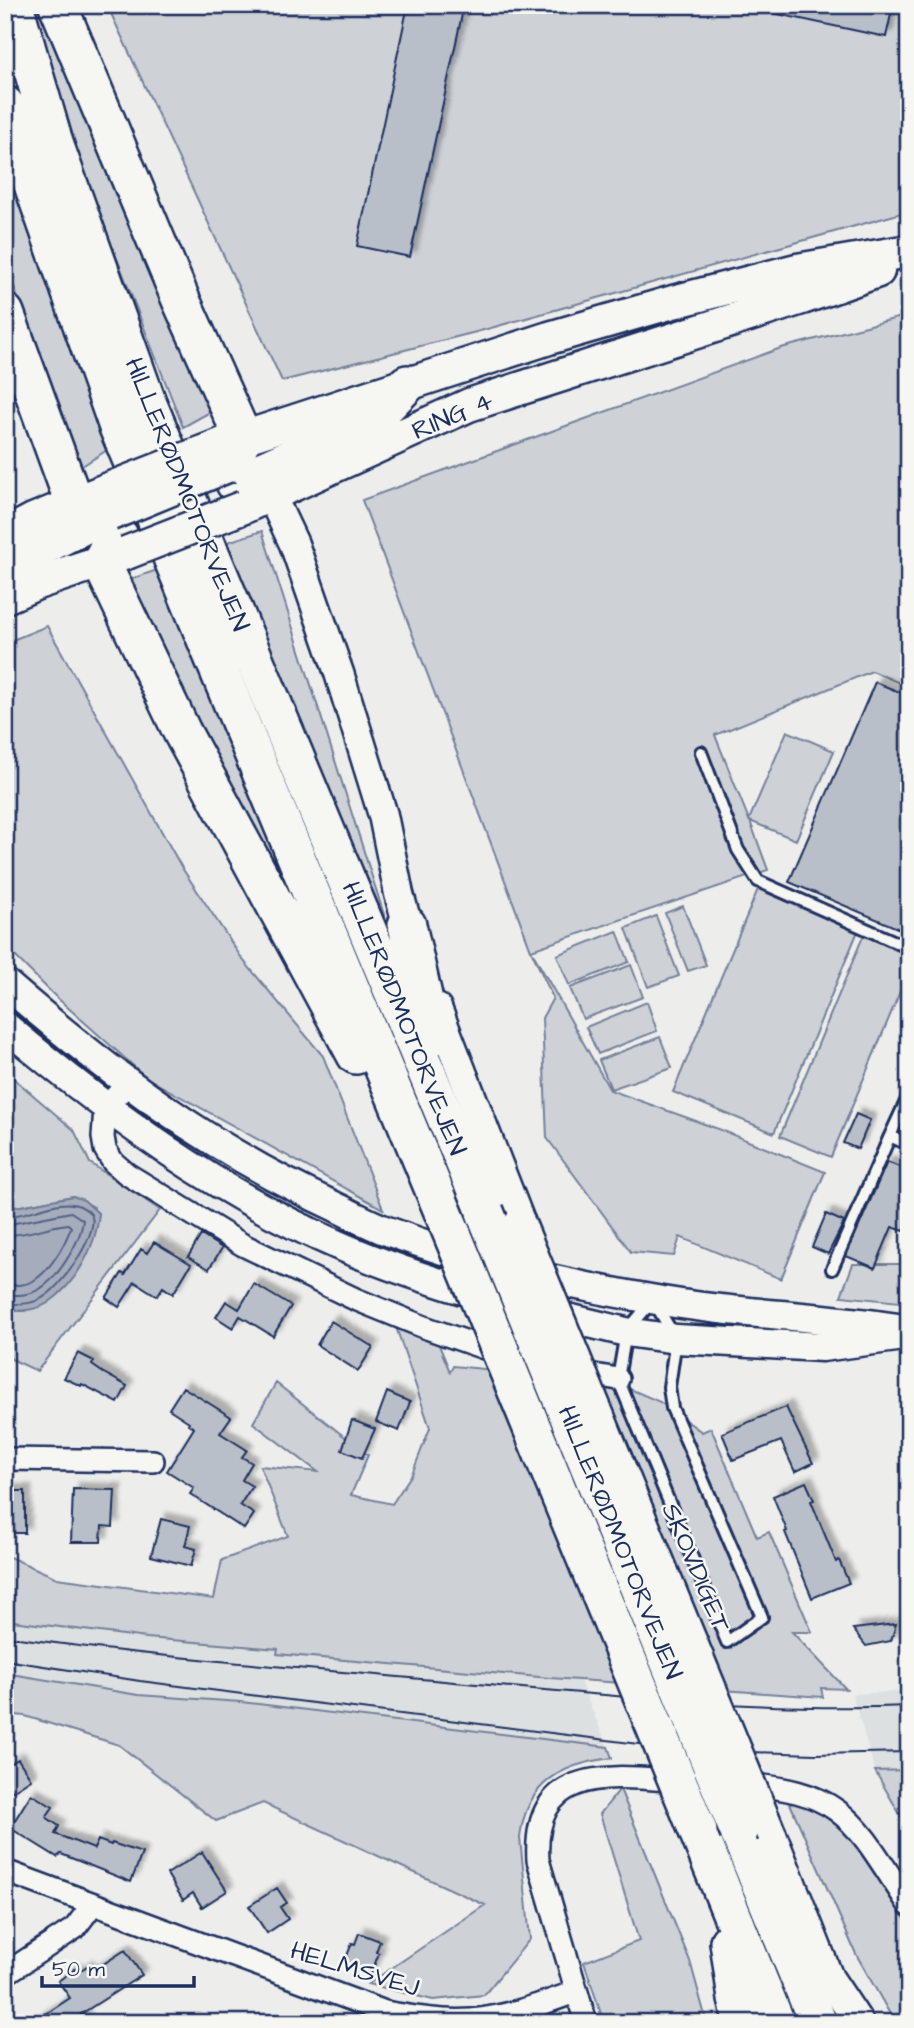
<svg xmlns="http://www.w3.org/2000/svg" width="914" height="2028" viewBox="0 0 914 2028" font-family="'Architects Daughter',sans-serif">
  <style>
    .built { fill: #dde0e1 }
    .green { fill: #ced2d7; stroke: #74809a; stroke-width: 2 }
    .water { fill: #a5acbc; stroke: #6e7a96; stroke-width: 2 }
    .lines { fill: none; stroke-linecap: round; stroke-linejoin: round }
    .shore { stroke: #526184; stroke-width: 2 }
    .building { fill: #b9bfc8; stroke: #1b2f5e; stroke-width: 2; filter: url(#shadow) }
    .lane-casing { stroke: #1b2f5e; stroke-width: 16 }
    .street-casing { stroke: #1b2f5e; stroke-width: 26 }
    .secondary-casing { stroke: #1b2f5e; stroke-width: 33 }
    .primary-casing { stroke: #1b2f5e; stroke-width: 37 }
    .highway-casing { stroke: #1b2f5e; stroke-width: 42 }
    .lane { stroke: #f6f6f2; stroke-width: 10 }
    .street { stroke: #f6f6f2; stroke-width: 21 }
    .secondary { stroke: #f6f6f2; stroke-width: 28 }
    .primary { stroke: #f6f6f2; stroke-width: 32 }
    .highway { stroke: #f6f6f2; stroke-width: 37 }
    .tram { stroke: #1b2f5e; stroke-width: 2 }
    .secondary-bridge-casing { stroke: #1b2f5e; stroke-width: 33; stroke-linecap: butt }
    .primary-bridge-casing { stroke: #1b2f5e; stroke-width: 37; stroke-linecap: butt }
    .highway-bridge-casing { stroke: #1b2f5e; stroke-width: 42; stroke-linecap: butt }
    .secondary-bridge { stroke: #f6f6f2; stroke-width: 28 }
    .primary-bridge { stroke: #f6f6f2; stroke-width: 32 }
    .highway-bridge { stroke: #f6f6f2; stroke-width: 37 }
    .labels { text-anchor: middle; stroke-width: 5; stroke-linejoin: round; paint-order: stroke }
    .street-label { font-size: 26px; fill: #1b2f5e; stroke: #f6f6f2 }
  </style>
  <defs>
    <filter id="shadow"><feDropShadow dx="6" dy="-6" stdDeviation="2" flood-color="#0004"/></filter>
  </defs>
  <rect width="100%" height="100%" fill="#edeeec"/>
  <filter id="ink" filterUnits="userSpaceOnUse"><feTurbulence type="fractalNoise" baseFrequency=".0143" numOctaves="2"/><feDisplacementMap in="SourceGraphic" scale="14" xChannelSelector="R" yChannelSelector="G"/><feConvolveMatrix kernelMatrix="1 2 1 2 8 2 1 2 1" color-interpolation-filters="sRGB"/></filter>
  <g filter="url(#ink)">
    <path class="built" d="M5,1620l142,18 430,36 31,73 -367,-45 -103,-7 -133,-22z
      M909,1691v79l-34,1 -23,-77z"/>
    <path class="green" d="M29,5h23l160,406 -29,16 -100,-255z
      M107,5h802v206l-429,120 -198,50z
      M5,140l69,221 33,89 -28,18 -20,-60 -54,-145z
      M909,315v372l-37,-16 -157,64 34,85 38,-89 47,20 -38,89 -46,-19 18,49 -237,80 79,140 111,40 104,42 -44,107 -101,-42 -6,19 -43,-4 -84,-114 -5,-120 11,-20 -22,-48 -169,-450 419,-152z
      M262,531l125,393 -166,-380z
      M166,567l172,435 -213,-421z
      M47,626l135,242 61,92 80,96 60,153 -236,-131 -92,-82 -50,-50v-303z
      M758,889l100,42 -84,202 -101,-41z
      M683,906l23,59 -18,6 -23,-58z
      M656,916l23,60 -31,11 -22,-59z
      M617,931l12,31 -60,23 -12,-30z
      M864,934l45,19v17l-78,187 -51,-21z
      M631,965l12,32 -60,22 -13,-31z
      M647,1002l10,29 -59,23 -12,-27z
      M660,1037l12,31 -61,21 -12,-29z
      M5,1071l69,59 16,33 70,47 -123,161 -32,-15v-45h20l69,-104 -21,-11 -68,13z
      M853,1264h56v39l-68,-7z
      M395,1324l42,16 13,32 3,-6 159,15 48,21 42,30 9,-4 46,109 12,-5 43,100h-20l54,57 -25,-1 2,9 -273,-19 -273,-24 1,-5 -131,-11 -142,-18v-65l52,23 157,21 8,-39 66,-24 -28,-70 58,6 -65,-49 23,-40 92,72 -17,40 41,9 20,-30 18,-46z
      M5,1673l133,22 103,7 367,45 4,11c-51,6 -86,25 -92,80l10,101 -46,56 -51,5 -65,-16 117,-79 -222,-102 -47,18 -97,-76 -94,-29 -20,-2z
      M909,1770v60l-34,-59z
      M620,1789l70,172 17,62h-103l-20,-61 55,-21 -39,-127z
      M789,1801l29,9 16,12 19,20 56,83v98h-14l-39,-69z"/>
    <path class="water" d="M73,1196l11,4 15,14c-3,33 -23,70 -51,89 -13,8 -28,8 -43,8v-102z"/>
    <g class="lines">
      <path class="shore" d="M5,1216c22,2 54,-20 75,-10 4,2 11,6 12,11 5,20 -32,72 -50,81 -11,7 -24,6 -37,6
        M5,1225l66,-13 12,8c-2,21 -25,59 -45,70 -10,6 -21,5 -33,5
        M5,1235c21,1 42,-9 63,-11l3,3c-6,18 -21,44 -38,54 -9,5 -18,4 -28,4"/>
    </g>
    <path class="building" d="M408,5h56l-54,252 -53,-11z
      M768,5h125l-7,32 -118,-25z
      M875,682l34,14v237l-120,-51z
      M856,1114l14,6 -12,29 -15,-6z
      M887,1162l22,9v47l-5,13 -12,-4 -17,41 -29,-12z
      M826,1214l18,8 -16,32 -16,-7z
      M201,1235l21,13 -13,21 -21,-12z
      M154,1242l37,22 -18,30 -10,-7 -6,9 -22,-14 -16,25 -13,-9 16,-25 3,2 16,-26 6,4z
      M254,1284l37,22 -18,30 -33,-20 -7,12 -17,-11 10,-16 13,8z
      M331,1321l42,26 -15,24 -41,-26z
      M78,1353l16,8 -2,4 10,7 25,14 -9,17 -36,-19 -1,2 -17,-8z
      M183,1387l48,30 -11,16 27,17 -5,7 10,6 -10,17 10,6 -12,19 14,9 -10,15 -54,-35 4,-6 -27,-17 27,-43 -6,-4 1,-2 -20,-13z
      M387,1392l23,10 -11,29 -23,-9z
      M786,1407l27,56 -18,9 -14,-31 -48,19 -11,-27z
      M352,1420l23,9 -13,29 -20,-8z
      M806,1482l8,18 -3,1 25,61 3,-2 10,23 -37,15 -27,-66 2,-1 -14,-35z
      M73,1489l42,1 -2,37 -11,-1 -1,16h-30z
      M5,1491h20v42h-20z
      M161,1519l29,7 -5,20 11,3 -5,17 -40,-10z
      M896,1624l-5,17 -25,5 -13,-17z
      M18,1759l13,20 -26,17v-29z
      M31,1794l22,13 -7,10 13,9 -4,8 39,15 4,-9 13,5 1,-2 30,10 -11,29 -70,-28 -4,3 -47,-29z
      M202,1852l25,39 -25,16 -9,-14 -10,7 -16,-26z
      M277,1888l10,15 -7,4 8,12 -21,14 -18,-27z
      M359,1933l21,8 -4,11 3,1 -9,23 -27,-10 9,-23 3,1z
      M125,1950l17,25 -61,39 6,9h-55l38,-25 -12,-17 17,-12 2,4 10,-7 4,6z"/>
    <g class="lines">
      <g class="lane-casing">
        <path id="lane" d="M701,752l37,98 20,31 151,67
          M909,1095l-19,41 19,9
          M832,1269l58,-133
          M653,1300l23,39 -7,48 3,21 90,209 -35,25 -109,-263 8,-47z"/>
      </g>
      <g class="street-casing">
        <path id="street" d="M128,1084l-23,23 -2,30 2,12 8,13 14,12 116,71 112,54 69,28 106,37 88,15
          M5,1459l148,2
          M739,1784c107,6 116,39 170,121
          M5,1871l380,141c29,5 57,10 86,8 36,-3 71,-16 104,-28
          M5,1974l70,-46 18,-24
          M586,2023l-48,-163c-6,-99 78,-83 145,-79"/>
      </g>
      <g class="secondary-casing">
        <path id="secondary" d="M271,495l23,49 45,129 44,142 16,79 14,50
          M5,983c103,89 203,165 327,222 19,9 38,20 58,27 84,31 173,52 261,67 86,16 172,16 258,31
          M437,1008l83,213
          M5,1026c102,86 210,166 333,219 50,22 100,38 151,53
          M539,1311l87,21 50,7 146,8 82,-11
          M772,1835l57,143 30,45"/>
      </g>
      <g class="primary-casing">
        <path id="primary" d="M221,445l328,-107 124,-36 124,-32 112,-19
          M244,507l225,-102 333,-107 76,-27
          M5,535l28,-15 63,-26
          M5,597l32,-14 89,-30"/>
      </g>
      <g class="highway-casing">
        <path id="highway" d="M14,5l41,141 92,256 338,810
          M58,5l123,295 62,138 -15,25
          M5,105l113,322 319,770
          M5,313l69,190
          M235,483l125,-56 14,-9 33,-34
          M119,536l-10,11 -8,15 81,170 174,323
          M5,565l104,-53
          M407,925l25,111
          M698,1831l78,192
          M739,1832l79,191
          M729,1942l8,57 6,24"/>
      </g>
      <use href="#lane" class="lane"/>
      <use href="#street" class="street"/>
      <use href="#secondary" class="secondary"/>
      <use href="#primary" class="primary"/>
      <use href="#highway" class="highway"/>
      <path class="tram" d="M5,1636c149,22 299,32 449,46 151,13 303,30 455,24
        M5,1660l135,21 546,69 129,4 94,-2"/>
      <g class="secondary-bridge-casing">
        <path id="secondary-bridge" d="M520,1221l252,614"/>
      </g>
      <g class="primary-bridge-casing">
        <path id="primary-bridge" d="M101,492l120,-47
          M126,553l118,-46"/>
      </g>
      <g class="highway-bridge-casing">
        <path id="highway-bridge" d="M109,512l119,-49
          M437,1197l261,634
          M485,1212l254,620"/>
      </g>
      <use href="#secondary-bridge" class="secondary-bridge"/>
      <use href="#primary-bridge" class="primary-bridge"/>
      <use href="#highway-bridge" class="highway-bridge"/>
    </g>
  </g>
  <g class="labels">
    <g class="street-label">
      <text transform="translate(452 415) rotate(-23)" y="9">RING 4</text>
      <text transform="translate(188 494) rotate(68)" y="9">HILLERØDMOTORVEJEN</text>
      <text transform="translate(405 1018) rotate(68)" y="9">HILLERØDMOTORVEJEN</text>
      <text transform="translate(621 1542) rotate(68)" y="9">HILLERØDMOTORVEJEN</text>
      <text transform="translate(697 1567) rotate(67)" y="9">SKOVDIGET</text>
      <text transform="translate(355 1968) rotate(17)" y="9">HELMSVEJ</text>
    </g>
  </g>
  <rect width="914" height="2028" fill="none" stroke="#f6f6f2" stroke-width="28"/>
  <rect x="14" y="14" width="886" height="2000" fill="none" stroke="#1b2f5e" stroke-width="2.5" filter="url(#ink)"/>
  <path d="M42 1976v10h152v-10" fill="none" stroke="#1b2f5e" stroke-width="3.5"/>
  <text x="52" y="1976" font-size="21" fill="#1b2f5e" stroke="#f6f6f2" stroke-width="5" paint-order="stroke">50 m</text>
</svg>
